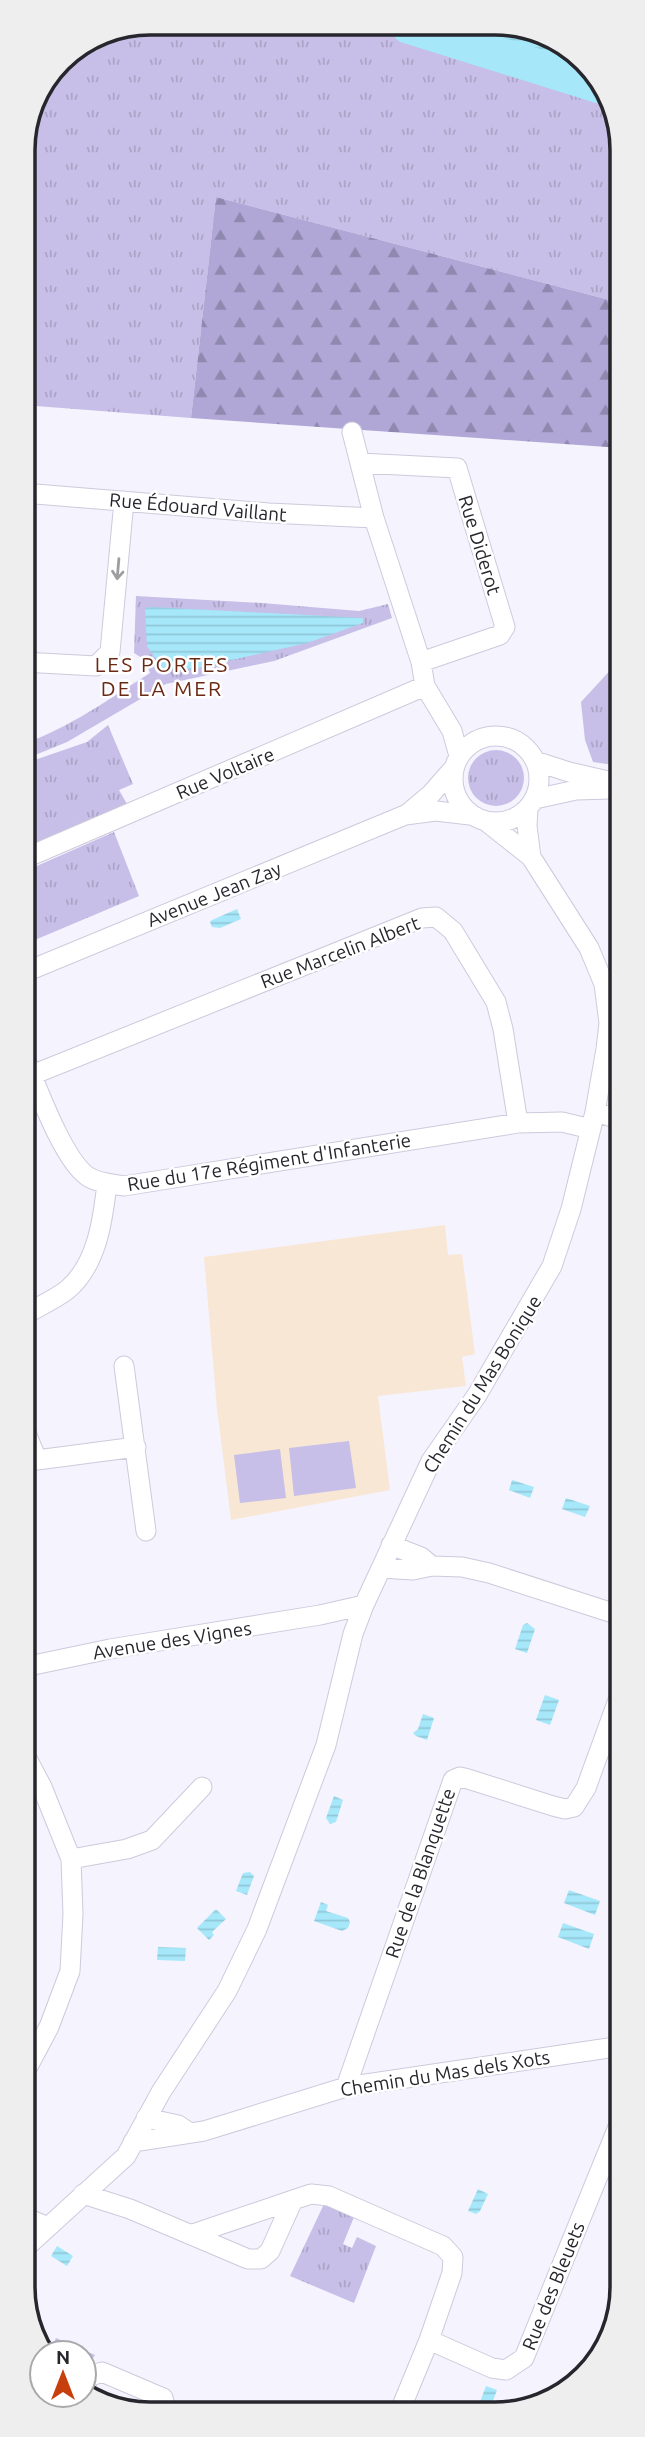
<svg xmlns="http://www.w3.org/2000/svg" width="645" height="2437" viewBox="0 0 645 2437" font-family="Ubuntu,sans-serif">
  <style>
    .education { fill: #f9e7d6 }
    .grass { fill: url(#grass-tufts) }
    .forest { fill: url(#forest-firs) }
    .green { fill: #c7bfe7 }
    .water { fill: url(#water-rules) }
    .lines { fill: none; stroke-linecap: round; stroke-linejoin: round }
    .river { stroke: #a6e8fa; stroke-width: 35 }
    .minor-casing { stroke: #cdcadc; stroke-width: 21 }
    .minor { stroke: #fff; stroke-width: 19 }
    .oneway { stroke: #9e9da0 }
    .labels { text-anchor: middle; stroke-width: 5; stroke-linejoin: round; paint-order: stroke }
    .street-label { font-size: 19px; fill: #27262d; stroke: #fff }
    .neighbourhood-label { font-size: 21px; letter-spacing: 2px; fill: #6b2914; stroke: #fff }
    .rim { fill: none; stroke: #27262d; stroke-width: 3.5 }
  </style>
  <defs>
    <pattern id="grass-tufts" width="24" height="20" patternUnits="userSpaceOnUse" patternTransform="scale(1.75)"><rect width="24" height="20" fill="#c7bfe7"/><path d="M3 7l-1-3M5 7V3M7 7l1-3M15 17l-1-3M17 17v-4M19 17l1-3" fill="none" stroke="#aba4c6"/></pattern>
    <pattern id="forest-firs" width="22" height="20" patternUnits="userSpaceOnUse" patternTransform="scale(1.75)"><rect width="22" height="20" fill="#b0a7d7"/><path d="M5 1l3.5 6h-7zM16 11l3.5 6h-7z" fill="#8f88af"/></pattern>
    <pattern id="water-rules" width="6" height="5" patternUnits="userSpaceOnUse" patternTransform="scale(1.75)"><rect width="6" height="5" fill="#a6e8fa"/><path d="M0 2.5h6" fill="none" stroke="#8fc7d7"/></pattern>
  </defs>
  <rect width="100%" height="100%" fill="#f5f3fe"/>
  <path class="education" d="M445,1225l3,30 14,-1 13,100 -13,3 4,29 -88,10 12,94 -159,30 -14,-111 -13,-152z"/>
  <path class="grass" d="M150,23l378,4 62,39 31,67v170l-405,-106 -25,221 -168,-13v-263l37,-82 42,-28z
    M136,596l126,7 97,8 29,-7 4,14 -118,43 -108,23 -99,58 -44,18v-16c46,-16 86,-45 127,-71l-5,-13 -11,-7z
    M621,654v112l-28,-4 -8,-22 -4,-38 34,-37z
    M108,725l25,59 -14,6 8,14 -104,44v-84l64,-22z
    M468 778a28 28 0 1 1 56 0a28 28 0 1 1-56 0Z
    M114,832l25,64 -116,49v-73z
    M324,2204l30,13 -11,27 9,4 5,-11 19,9 -22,57 -64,-27z"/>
  <path class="forest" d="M216,197l405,106v145l-430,-30z"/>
  <path class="green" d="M349,1441l7,47 -62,8 -5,-48z
    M280,1449l6,49 -46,5 -6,-48z
    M56,2338l39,17 -6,9 -5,2v-13h-35z"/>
  <path class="water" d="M494,27h34l62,39 7,15 -110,-35z
    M152,607l211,11v5l-56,20 -123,28 -21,-2 -16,-23 -2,-38z
    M237,909l4,10 -21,9 -8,-1 -2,-5 2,-2z
    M512,1480l22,7 -4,11 -21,-8z
    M566,1498l24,8 -5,11 -23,-8z
    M527,1623l8,6 -8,24 -12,-4 8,-24z
    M545,1695l14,5 -9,25 -14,-5z
    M423,1714l11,4 -7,22 -11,-4 -3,-3 5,-4z
    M334,1796l9,4 -7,22 -6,2 -4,-6z
    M250,1872l4,4 -7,19 -11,-4 7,-18z
    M569,1890l31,11 -5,14 -31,-12z
    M321,1902l7,3 -2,6 22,7 2,4 -2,6 -6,3 -28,-10z
    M216,1909l10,10 -14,13 2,3 -5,5 -12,-12z
    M563,1923l31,11 -5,15 -31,-12z
    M158,1947l28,1 -1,13 -28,-1z
    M478,2189l10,5 -8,17 -4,3 -8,-3z
    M57,2246l16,10 -6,10 -16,-10z
    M486,2386l11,4 -8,21 -11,-4z"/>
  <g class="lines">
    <path class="river" d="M408,26l192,60"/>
    <g class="minor-casing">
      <path id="minor" d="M352,432l22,86
        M360,463l97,5 48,159 -5,8 -79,27
        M23,493l246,20 105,5 47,144 4,24 27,45 7,25
        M23,662l73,4 14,-14 14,-151
        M453 779a43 43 0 1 1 86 0a43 43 0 1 1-86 0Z
        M535,761l34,11 52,12
        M535,799l41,-9 34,-1
        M528,808l-1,18 4,31
        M406,815l25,-21 22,-25
        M23,859l402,-173
        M23,973l382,-158 31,-4 34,4
        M23,1054c13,30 39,104 64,122 10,7 25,8 37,10l394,-63 44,-1 29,7
        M32,1075l390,-157 14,-1 17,14 43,71 7,27 15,94
        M595,1112l27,8
        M23,1316c14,-9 31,-16 44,-26 30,-25 36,-70 40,-107
        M124,1366l22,165
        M24,1428l13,32 99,-13
        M391,1545l30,12 11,9
        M381,1568l32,2 19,-4 30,1 27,6 133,43
        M24,1667l86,-18 210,-34 44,-10
        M24,1753l18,34 29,72 2,55 -3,57 -21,56 -25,47
        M71,1859l56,-10 25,-9 50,-53
        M346,2087l107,-307 7,-3 8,2 85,27 12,3 9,-2 12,-19 36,-99
        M146,2118l32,7 12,8
        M133,2142l71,-11 142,-44 276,-41
        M83,2194l47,15 118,50h13l9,-8 23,-51 18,-6 18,2 114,50 10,11 -1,16 -23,67 -30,73
        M24,2217l24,10
        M193,2234l100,-34
        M24,2249l102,-93 35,-64 66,-101 30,-62 69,-184 27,-111 11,-29 67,-144 46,-66 75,-129 19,-57 24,-97 11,-63 3,-26 -5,-39 -15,-36 -58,-91 -44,-35
        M429,2340l63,28 14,2 18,-12 98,-241
        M84,2385l7,-9 11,-4 61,26 4,14"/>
    </g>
    <use href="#minor" class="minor"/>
  </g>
  <defs><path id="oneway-shaft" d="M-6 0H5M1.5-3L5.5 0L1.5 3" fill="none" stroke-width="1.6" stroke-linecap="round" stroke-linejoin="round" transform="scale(1.75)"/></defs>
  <use class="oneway" href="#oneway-shaft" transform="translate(118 569) rotate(95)"/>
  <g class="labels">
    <g class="street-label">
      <text transform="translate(198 507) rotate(5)" y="7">Rue Édouard Vaillant</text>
      <text transform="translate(480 545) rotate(73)" y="7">Rue Diderot</text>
      <text transform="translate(225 773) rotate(-23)" y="7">Rue Voltaire</text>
      <text transform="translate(214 894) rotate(-22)" y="7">Avenue Jean Zay</text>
      <text transform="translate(340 952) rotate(-21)" y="7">Rue Marcelin Albert</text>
      <text transform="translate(269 1162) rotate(-9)" y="7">Rue du 17e Régiment d'Infanterie</text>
      <text transform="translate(482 1384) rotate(-58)" y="7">Chemin du Mas Bonique</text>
      <text transform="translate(172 1640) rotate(-9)" y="7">Avenue des Vignes</text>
      <text transform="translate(420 1873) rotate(-71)" y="7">Rue de la Blanquette</text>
      <text transform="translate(445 2073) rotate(-9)" y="7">Chemin du Mas dels Xots</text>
      <text transform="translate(553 2286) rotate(-68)" y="7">Rue des Bleuets</text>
    </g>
    <g class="neighbourhood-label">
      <text x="162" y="672">LES PORTES<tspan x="162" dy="24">DE LA MER</tspan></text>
    </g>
  </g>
  <path d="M0 0H645V2437H0ZM150 35H495A115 115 0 0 1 610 150V2287A115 115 0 0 1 495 2402H150A115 115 0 0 1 35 2287V150A115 115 0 0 1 150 35Z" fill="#eee" fill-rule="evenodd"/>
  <path class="rim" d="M150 35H495A115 115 0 0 1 610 150V2287A115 115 0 0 1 495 2402H150A115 115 0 0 1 35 2287V150A115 115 0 0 1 150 35Z"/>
  <g transform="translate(63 2374)"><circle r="33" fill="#ffffff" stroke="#a9a8ab" stroke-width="2"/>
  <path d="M0-5L12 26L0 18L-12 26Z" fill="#c73f0c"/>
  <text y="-10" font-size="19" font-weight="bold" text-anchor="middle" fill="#27262d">N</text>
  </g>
</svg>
